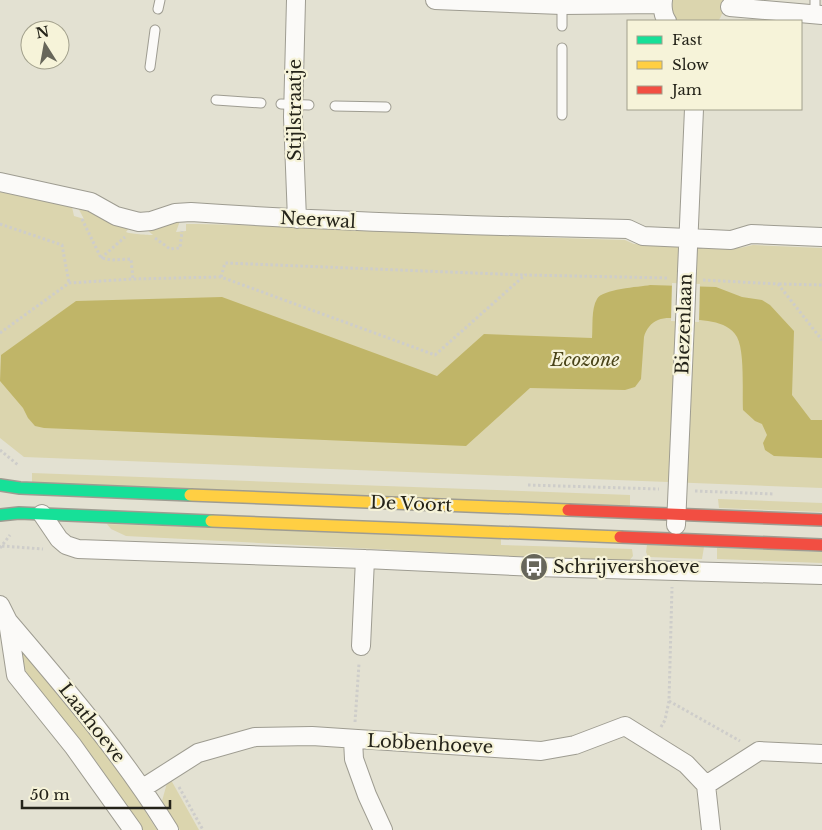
<svg xmlns="http://www.w3.org/2000/svg" width="822" height="830" viewBox="0 0 822 830" font-family="'Libre Baskerville',serif">
  <style>
    .green { fill: #dbd5ae }
    .water { fill: #c0b568 }
    .pier { fill: #e3e1d2 }
    .lines { fill: none; stroke-linecap: round; stroke-linejoin: round }
    .lane-casing { stroke: #9e9c91; stroke-width: 11 }
    .street-casing { stroke: #9e9c91; stroke-width: 20 }
    .fast-casing { stroke: #9e9c91; stroke-width: 14 }
    .slow-casing { stroke: #9e9c91; stroke-width: 14 }
    .jam-casing { stroke: #9e9c91; stroke-width: 14 }
    .path { stroke: #cecdca; stroke-width: 3; stroke-dasharray: 2.5 2.5; stroke-linecap: butt }
    .lane { stroke: #fbfaf8; stroke-width: 9 }
    .street { stroke: #fbfaf8; stroke-width: 18 }
    .fast { stroke: #16e098; stroke-width: 11 }
    .slow { stroke: #ffcf43; stroke-width: 11 }
    .jam { stroke: #f24e42; stroke-width: 11 }
    .street-bridge-casing { stroke: #9e9c91; stroke-width: 20; stroke-linecap: butt }
    .street-bridge { stroke: #fbfaf8; stroke-width: 18 }
    .labels { text-anchor: middle; stroke-width: 4.5; stroke-linejoin: round; paint-order: stroke }
    .street-label { font-size: 18px; fill: #242319; stroke: #f6f3d9 }
    .park-label { font-size: 18px; font-style: italic; fill: #494318; stroke: #f6f3d9 }
    .poi-label { font-size: 18px; fill: #242319; stroke: #f6f3d9; text-anchor: start }
  </style>
  <rect width="100%" height="100%" fill="#e3e1d2"/>
  <path class="green" d="M672,0h51c1,8 0,15 -5,21h-42c-4,-6 -6,-13 -4,-21z
    M0,192l72,15 2,9 10,3 -8,-15 54,23 -4,5c3,2 23,3 27,3l-8,-7 36,-10 -5,14 10,-1v-7h12l332,8v5l95,3 9,4 106,4 13,-3 69,3v240l-798,-31 -24,-19z
    M32,473l598,22v13l-598,-24z
    M718,499l104,4v9l-103,-4z
    M107,524l394,14v7l131,4 1,7 -5,6 -502,-26 -15,-7z
    M647,545l57,2 -2,12 -54,-2 -2,-5z
    M717,548l105,4v11l-105,-4z
    M21,651h3l33,37 63,84 37,58h-14l-47,-69 -70,-88z
    M171,780l28,50h-19l-18,-29 5,-18z"/>
  <path class="water" d="M650,285l66,2 26,10 20,3 8,5 24,26 -2,64 19,25h11v38l-48,-2 -9,-6 -2,-7 4,-8 -5,-11 -7,-3 -12,-11c-1,-18 2,-58 -6,-73 -10,-18 -38,-17 -56,-18 -7,-1 -16,-2 -23,1 -7,3 -12,9 -14,17l-3,42 -6,8 -10,3 -95,-2 -64,58 -422,-18 -9,-2 -7,-8 -5,-10 -23,-27 1,-26 75,-54 146,-4 215,79 47,-42 108,4c1,-11 -1,-29 5,-39 5,-10 42,-12 53,-14z"/>
  <path class="pier" d="M672,283l28,1 -1,38 -28,-1z"/>
  <g class="lines">
    <g class="lane-casing">
      <path id="lane" d="M158,9l2,-9
        M815,15v-15
        M562,26v-21
        M150,67l5,-37
        M216,100l45,3
        M281,104l28,1
        M335,106l51,1
        M562,115v-67"/>
    </g>
    <g class="street-casing">
      <path id="street" d="M296,0l-3,117 4,102
        M435,0l127,5 100,-1
        M663,0c-1,6 0,16 4,21
        M730,7l92,8
        M0,182l91,20 25,14 23,6 12,-1 24,-8 16,-1c145,10 291,14 437,17l15,7 88,4 20,-6 71,3
        M687,271l7,-162
        M42,514l17,25 7,6 12,4 287,10 171,8 286,8
        M676,525l9,-204
        M0,605l8,16c58,68 114,133 161,209
        M8,622l8,53 57,71 60,84
        M361,646l4,-87
        M353,740l1,19 13,36 16,35
        M706,785l53,-34 63,3
        M706,785l5,45
        M143,788l55,-35 57,-16 57,-1 229,15 34,-6 50,-19 61,38 20,21"/>
    </g>
    <g class="fast-casing">
      <path id="fast" d="M0,485l20,3 170,7
        M0,515l19,-2 192,8"/>
    </g>
    <g class="slow-casing">
      <path id="slow" d="M190,495l378,15
        M211,521l409,16"/>
    </g>
    <g class="jam-casing">
      <path id="jam" d="M568,510l254,10
        M620,537l202,8"/>
    </g>
    <path class="path" d="M82,219l19,39 11,2 19,-1 2,20
      M0,224l62,21 7,38
      M155,238l15,11 10,-1 2,-17
      M101,258l24,-21
      M221,277l4,-14 299,12
      M703,280l75,4 44,56
      M779,284l43,1
      M0,333l69,-50 64,-4 88,-2 214,78 90,-80 144,3
      M0,450l18,15
      M528,485l131,4
      M695,491l79,3
      M2,546l41,3
      M0,548l10,-13
      M669,701l71,40
      M355,722l4,-58
      M661,727l4,-7 4,-19 3,-114
      M179,787l24,43"/>
    <use href="#lane" class="lane"/>
    <use href="#street" class="street"/>
    <use href="#fast" class="fast"/>
    <use href="#slow" class="slow"/>
    <use href="#jam" class="jam"/>
    <g class="street-bridge-casing">
      <path id="street-bridge" d="M685,321l2,-50"/>
    </g>
    <use href="#street-bridge" class="street-bridge"/>
  </g>
  <defs>
    <g id="bus-disc" transform="scale(1.4375)"><circle r="9.5" fill="#67665a" stroke="#f6f3d9"/><path d="M-5-6H5V4H4V6H2V4H-2V6H-4V4H-5ZM-3.5-4V0h7V-4ZM-3.5 1.2v1.5H-2V1.2ZM2 1.2v1.5H3.5V1.2Z" fill="#fff"/></g>
  </defs>
  <g fill-rule="evenodd">
    <use href="#bus-disc" x="534" y="567"/>
  </g>
  <g class="labels">
    <g class="street-label">
      <text transform="translate(295 110) rotate(-90)" y="6">Stijlstraatje</text>
      <text transform="translate(318 220) rotate(3)" y="6">Neerwal</text>
      <text transform="translate(684 324) rotate(-88)" y="6">Biezenlaan</text>
      <text transform="translate(411 504) rotate(2)" y="6">De Voort</text>
      <text transform="translate(92 723) rotate(52)" y="6">Laathoeve</text>
      <text transform="translate(430 744) rotate(3)" y="6">Lobbenhoeve</text>
    </g>
    <g class="park-label">
      <text x="585" y="366">Ecozone</text>
    </g>
    <g class="poi-label">
      <text x="553" y="573">Schrijvershoeve</text>
    </g>
  </g>
  <rect x="627" y="20" width="175" height="90" fill="#f6f3d9" stroke="#a2a08c"/>
  <rect x="637" y="36" width="25" height="8" fill="#16e098" stroke="#a2a08c"/>
  <text x="672" y="45" font-size="15" fill="#242319">Fast</text>
  <rect x="637" y="61" width="25" height="8" fill="#ffcf43" stroke="#a2a08c"/>
  <text x="672" y="70" font-size="15" fill="#242319">Slow</text>
  <rect x="637" y="86" width="25" height="8" fill="#f24e42" stroke="#a2a08c"/>
  <text x="672" y="95" font-size="15" fill="#242319">Jam</text>
  <g transform="translate(45 45) rotate(349)"><circle r="24" fill="#f6f3d9" stroke="#a2a08c"/>
  <path d="M0-4L9 19L0 12L-9 19Z" fill="#67665a"/>
  <text y="-8" font-size="14" font-weight="bold" text-anchor="middle" fill="#242319">N</text>
  </g>
  <path d="M22 800v8h148v-8" fill="none" stroke="#242319" stroke-width="2.5"/>
  <text x="30" y="800" font-size="15" fill="#242319" stroke="#f6f3d9" stroke-width="4" paint-order="stroke">50 m</text>
</svg>
